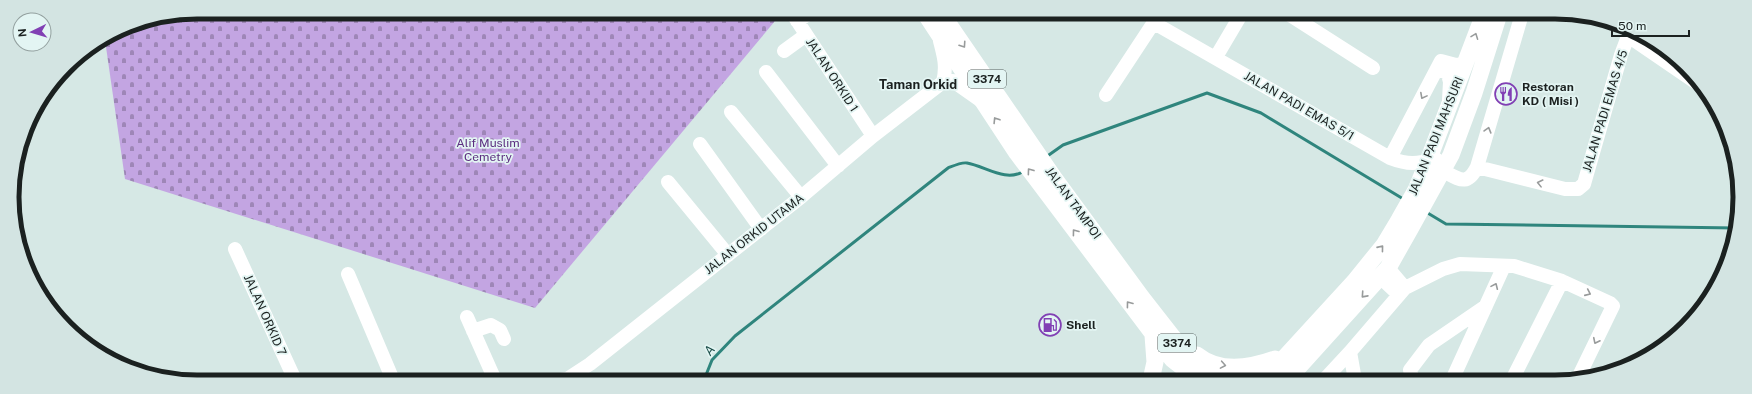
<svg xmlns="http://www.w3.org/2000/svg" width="1752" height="394" viewBox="0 0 1752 394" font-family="'Public Sans',sans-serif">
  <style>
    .cemetery { fill: url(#cemetery-stones) }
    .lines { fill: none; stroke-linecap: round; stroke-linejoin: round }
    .stream { stroke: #2f857d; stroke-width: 3 }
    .minor { stroke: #fff; stroke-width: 14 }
    .major { stroke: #fff; stroke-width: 17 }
    .oneway { stroke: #989b9b }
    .labels { text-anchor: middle; stroke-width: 3.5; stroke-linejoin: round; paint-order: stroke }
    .shield { fill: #e3f5f3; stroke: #57615f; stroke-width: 1 }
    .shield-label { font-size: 11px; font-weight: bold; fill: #1b2120 }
    .street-label { font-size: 12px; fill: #1b2120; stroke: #e3f5f3 }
    .poi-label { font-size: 12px; font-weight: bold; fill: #1b2120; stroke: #e3f5f3; text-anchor: start }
    .park-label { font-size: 12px; fill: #5c2f80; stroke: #e3f5f3 }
    .neighbourhood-label { font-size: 13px; font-weight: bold; fill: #1b2120; stroke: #e3f5f3 }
    .water-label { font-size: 13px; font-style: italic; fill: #1b4d48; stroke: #e3f5f3 }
    .rim { fill: none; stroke: #1b2120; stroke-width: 5 }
  </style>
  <defs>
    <pattern id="cemetery-stones" width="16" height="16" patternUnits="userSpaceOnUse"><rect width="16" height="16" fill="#c3a5e2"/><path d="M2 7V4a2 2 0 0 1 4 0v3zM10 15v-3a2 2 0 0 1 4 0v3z" fill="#9e86b7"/></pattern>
  </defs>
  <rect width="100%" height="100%" fill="#d6e8e5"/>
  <path class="cemetery" d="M197,12l550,1 28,8 -240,287 -410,-129 -20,-139 21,-14z"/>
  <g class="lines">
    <path class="stream" d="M1046,157l17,-12 144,-52 54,20 144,87
      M1426,212l20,12 290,4
      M704,380l8,-20 23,-24 213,-168c5,-2 13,-6 19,-5 18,3 39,20 57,8"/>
    <path class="minor" d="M792,13l81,123
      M1287,13l86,55
      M797,21l13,-8
      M1154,23l236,135c18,7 27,6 46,1
      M1628,36l76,52
      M940,41c4,15 7,26 3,41
      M784,51l22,-16
      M1216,57l26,-44
      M1438,67l10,7 2,8 -1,18
      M766,72l72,94
      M1106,95l54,-82
      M731,112l70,85
      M700,144l61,85
      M1390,158l51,-97 15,4 9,-1
      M1477,167l88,22h13l6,-5 37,-129 9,-24
      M1443,171c16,8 24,16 34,-4l45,-153
      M668,182l60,73
      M235,249l60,131
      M1388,268l17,20
      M348,274l45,106
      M1380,277l19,18
      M467,317l28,63
      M473,331l18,-6 9,5 4,9
      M561,380l6,-1 23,-15 211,-167 72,-61 70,-54 10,-1 27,19
      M1324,380l26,-28
      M1355,380l-5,-28 55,-64 38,-19 17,-5 54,2 48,15 48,22 3,3 -36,74
      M1413,380l-3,-10 19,-25 57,-39
      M1452,380l52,-114
      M1512,380l50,-99"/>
    <path class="major" d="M925,13l92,140 155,206 27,21
      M941,13l113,165 88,120 43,55 34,27
      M1197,355c22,18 53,13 78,4
      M1151,380l4,-18 -2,-27
      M1239,380c15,-1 26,-5 38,-14l77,-84 30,-37 15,-25 17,-30 12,-29 56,-147
      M1284,380l11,-9 93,-103 22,-39 41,-74 23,-62 25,-79"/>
  </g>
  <defs><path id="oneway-chevron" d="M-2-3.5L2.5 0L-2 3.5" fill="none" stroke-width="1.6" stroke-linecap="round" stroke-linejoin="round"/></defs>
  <g class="oneway">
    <use href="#oneway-chevron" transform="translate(1475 36) rotate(-69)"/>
    <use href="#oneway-chevron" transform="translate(963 45) rotate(56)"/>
    <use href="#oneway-chevron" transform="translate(1423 96) rotate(118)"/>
    <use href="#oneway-chevron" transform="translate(996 120) rotate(-122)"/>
    <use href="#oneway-chevron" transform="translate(1488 130) rotate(-74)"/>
    <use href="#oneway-chevron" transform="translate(1030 171) rotate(-126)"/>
    <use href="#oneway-chevron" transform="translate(1540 183) rotate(-166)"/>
    <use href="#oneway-chevron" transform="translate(1075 232) rotate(-127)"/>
    <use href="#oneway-chevron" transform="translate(1381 248) rotate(-51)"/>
    <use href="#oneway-chevron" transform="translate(1495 286) rotate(-66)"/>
    <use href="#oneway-chevron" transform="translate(1588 293) rotate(24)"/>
    <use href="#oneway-chevron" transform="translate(1364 295) rotate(132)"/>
    <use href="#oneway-chevron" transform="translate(1129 304) rotate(-127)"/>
    <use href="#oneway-chevron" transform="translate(1596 341) rotate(116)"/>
    <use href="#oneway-chevron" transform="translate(1223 365) rotate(10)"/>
  </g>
  <defs>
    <g id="restaurant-ring" transform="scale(1.15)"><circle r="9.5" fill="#e3f5f3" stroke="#8140b4" stroke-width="1.5"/><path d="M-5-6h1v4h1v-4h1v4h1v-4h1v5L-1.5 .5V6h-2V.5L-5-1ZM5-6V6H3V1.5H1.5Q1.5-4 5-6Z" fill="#8140b4"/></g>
    <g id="fuel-ring" transform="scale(1.15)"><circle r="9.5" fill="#e3f5f3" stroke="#8140b4" stroke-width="1.5"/><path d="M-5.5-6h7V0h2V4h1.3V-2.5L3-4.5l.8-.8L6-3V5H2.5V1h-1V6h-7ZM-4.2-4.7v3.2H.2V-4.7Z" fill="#8140b4"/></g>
  </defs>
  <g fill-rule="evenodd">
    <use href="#restaurant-ring" x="1506" y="94"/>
    <use href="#fuel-ring" x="1050" y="325"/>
  </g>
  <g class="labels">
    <g class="shield">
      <rect x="968" y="70" width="38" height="18" rx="3"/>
      <rect x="1158" y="334" width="38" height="18" rx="3"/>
    </g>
    <g class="shield-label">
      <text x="987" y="83">3374</text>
      <text x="1177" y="347">3374</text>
    </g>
    <g class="street-label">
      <text transform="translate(832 75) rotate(57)" y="4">JALAN ORKID 1</text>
      <text transform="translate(1299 106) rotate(30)" y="4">JALAN PADI EMAS 5/1</text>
      <text transform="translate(1605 111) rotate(-73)" y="4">JALAN PADI EMAS 4/5</text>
      <text transform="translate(1436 136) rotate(-68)" y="4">JALAN PADI MAHSURI</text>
      <text transform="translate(1073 203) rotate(54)" y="4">JALAN TAMPOI</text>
      <text transform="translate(754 234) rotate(-38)" y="4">JALAN ORKID UTAMA</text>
      <text transform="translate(265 315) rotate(66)" y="4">JALAN ORKID 7</text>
    </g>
    <g class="poi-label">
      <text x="1522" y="91">Restoran<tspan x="1522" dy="14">KD ( Misi )</tspan></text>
      <text x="1066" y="329">Shell</text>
    </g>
    <g class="park-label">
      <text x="488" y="147">Alif Muslim<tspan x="488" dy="14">Cemetry</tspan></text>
    </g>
    <g class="neighbourhood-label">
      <text x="918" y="89">Taman Orkid</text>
    </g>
    <g class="water-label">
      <text transform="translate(709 350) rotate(-52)" y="5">A</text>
    </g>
  </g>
  <path d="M0 0H1752V394H0ZM197 19H1555A178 178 0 0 1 1733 197V197A178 178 0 0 1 1555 375H197A178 178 0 0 1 19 197V197A178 178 0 0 1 197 19Z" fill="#d3e4e2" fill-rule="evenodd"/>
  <path class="rim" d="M197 19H1555A178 178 0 0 1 1733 197V197A178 178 0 0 1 1555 375H197A178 178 0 0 1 19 197V197A178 178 0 0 1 197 19Z"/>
  <g transform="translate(32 32) rotate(265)"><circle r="19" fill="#e3f5f3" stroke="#93a09f"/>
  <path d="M0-3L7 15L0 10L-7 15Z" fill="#8140b4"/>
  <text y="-6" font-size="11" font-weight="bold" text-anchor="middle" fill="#1b2120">N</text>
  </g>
  <path d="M1612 30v6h77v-6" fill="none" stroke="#1b2120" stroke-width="2"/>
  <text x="1618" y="30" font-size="12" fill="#1b2120" stroke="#e3f5f3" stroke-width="3" paint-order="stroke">50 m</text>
</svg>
